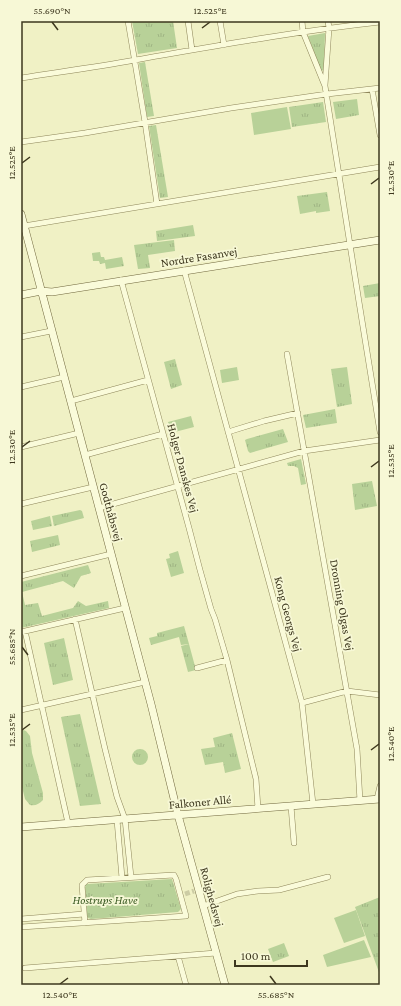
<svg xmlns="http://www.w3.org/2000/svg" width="401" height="1006" viewBox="0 0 401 1006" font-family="'Crimson Pro',serif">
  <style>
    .grass { fill: url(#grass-tufts) }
    .garden { fill: #b8d198 }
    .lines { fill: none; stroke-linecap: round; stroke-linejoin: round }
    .street-tunnel { stroke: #cccca4; stroke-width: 5; stroke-dasharray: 5 2.5; stroke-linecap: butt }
    .street-casing { stroke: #8e865a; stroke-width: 6 }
    .secondary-casing { stroke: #70673d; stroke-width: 8 }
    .street { stroke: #fafbda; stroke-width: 5 }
    .secondary { stroke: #fafbda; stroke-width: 7 }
    .ticks { fill: none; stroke: #3d371e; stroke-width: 1.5 }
    .labels { text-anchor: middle; stroke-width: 3.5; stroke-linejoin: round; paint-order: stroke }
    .street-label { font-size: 12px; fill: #3d371e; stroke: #f7f8d6 }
    .park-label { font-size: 12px; font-style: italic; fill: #3b5b24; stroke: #f7f8d6 }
    .neatline { fill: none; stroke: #3d371e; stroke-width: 1.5 }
    .ticks-label { font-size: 10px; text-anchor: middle; fill: #3d371e }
  </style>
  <defs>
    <pattern id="grass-tufts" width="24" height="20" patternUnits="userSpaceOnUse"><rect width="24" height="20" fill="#b8d198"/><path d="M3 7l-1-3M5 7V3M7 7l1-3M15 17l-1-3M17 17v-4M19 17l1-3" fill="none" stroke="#9fb483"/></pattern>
  </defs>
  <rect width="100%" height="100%" fill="#f0f1c5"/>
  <path class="grass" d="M132,21h41l4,27 -39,6z
    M325,33l-1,37 -3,1 -13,-35z
    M145,62l9,54 -7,1 -8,-54z
    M357,99l2,16 -23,4 -3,-17z
    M323,102l3,20 -34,5 -3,-20z
    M156,125l12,72 -8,1 -11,-72z
    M327,192l3,19 -14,2v-2l-16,3 -3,-18z
    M193,225l2,11 -38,5 -1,-10z
    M174,240l1,11 -27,4 2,13 -12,1 -4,-24z
    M100,252l1,5h3l1,3 17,-3 2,9 -18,3 -1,-6 -5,1 -1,-3h-6l-1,-8z
    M380,283v13l-15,2 -2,-12z
    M175,359l7,26 -11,4 -7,-27z
    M347,367l5,37 -15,3 -6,-38z
    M335,409l2,14 -31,5 -3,-13z
    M191,416l3,11 -23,6 -3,-11z
    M283,429l5,13 -38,11 -2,-2 -3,-11 2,-1z
    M301,459l5,25 -5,1 -3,-17 -4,-2h-6l-1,-3z
    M372,481l5,25 -22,4 -3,-26z
    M80,510l2,1 2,7 -30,8 -2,-10z
    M50,516l2,10 -19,4 -2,-9z
    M58,535l2,10 -28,7 -2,-11z
    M178,551l6,22 -13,4 -5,-18 4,-1 -1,-4z
    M88,565l3,8 -10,3 -7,12 -11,-7 -41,11 3,13 13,-2 4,13 31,-8 5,-7 8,5 22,-5 1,7 -88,20v-46z
    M184,626l5,18 -8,1 -2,-8 -28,8 -2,-7 8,-2v-3z
    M64,638l9,42 -20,5 -9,-42z
    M189,644l7,26 -8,2 -7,-26z
    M80,714l21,90 -21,2 -19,-89z
    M21,729l5,2 4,5 2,17 11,40v7c-4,4 -7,6 -13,5l-5,-6 -4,-16z
    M232,733l9,36 -16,4 -2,-11 -18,3 -4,-16 14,-2 -2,-9z
    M132 757a8 8 0 1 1 16 0a8 8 0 1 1-16 0Z
    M172,879l9,30 -3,3 -87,7 -3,-1 -1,-2 -2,-31 2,-1z
    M380,897v78l-25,-68z
    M284,943l5,13 -16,6 -5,-13z"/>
  <path class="garden" d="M287,107l4,22 -37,6 -3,-22z
    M237,367l2,13 -17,3 -2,-13z
    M356,910l9,26 -21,7 -10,-25z
    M364,940l7,17 -44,10 -4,-12z"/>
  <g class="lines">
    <path class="street-tunnel" d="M185,894l9,-3"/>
    <g class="street-casing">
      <path id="street" d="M128,21l17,101 12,82
        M188,21l4,29
        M220,21l4,24
        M302,21l1,11 22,54 34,216 21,130
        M21,78c38,-6 76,-11 114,-18 81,-14 163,-29 245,-38
        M325,85l4,-57 -1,-7
        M372,89l8,46
        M21,142l64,-9 146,-25 96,-14 53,-6
        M24,226l356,-59
        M184,270l118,433 11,101
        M121,280l68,248 11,42 11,39 4,10 12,41 29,119 2,30
        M21,337l30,-6
        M287,354l70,395 3,52
        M21,387l43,-10
        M71,401l77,-21
        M228,432l36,-11 34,-8
        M21,447l58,-14
        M85,455l78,-21
        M21,504l72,-17
        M99,508l205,-57 76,-11
        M21,576l90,-22
        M75,619l30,130 12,48 8,22 6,58
        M25,631l43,192
        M21,632l104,-24
        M197,668l30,-8
        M302,703l45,-12 33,4
        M21,710l124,-28
        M377,799l3,-13
        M291,806l3,37
        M117,820l5,58
        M203,906l34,-12 21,-3 21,-1 49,-13
        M21,919l63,-5
        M21,927l165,-11 -10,-37 -2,-4 -87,5 -5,5 3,38
        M178,956l8,29
        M25,968l191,-15"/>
    </g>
    <g class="secondary-casing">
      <path id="secondary" d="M21,214l130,490 27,111 47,170
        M21,295l20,-4 11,1 328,-52
        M21,827l359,-28"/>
    </g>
    <use href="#street" class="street"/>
    <use href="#secondary" class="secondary"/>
  </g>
  <path class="ticks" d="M52,22l6,8M202,28l8,-6M22,163l8,-6M371,184l8,-6M22,447l8,-6M371,467l8,-6M22,647l6,8M22,730l8,-6M371,750l8,-6M270,976l6,8M60,984l8,-6"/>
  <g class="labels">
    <g class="street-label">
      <text transform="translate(199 257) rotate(-9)" y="4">Nordre Fasanvej</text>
      <text transform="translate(183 468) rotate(75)" y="4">Holger Danskes Vej</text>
      <text transform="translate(111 512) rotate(75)" y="4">Godthåbsvej</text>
      <text transform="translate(342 605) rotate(80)" y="4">Dronning Olgas Vej</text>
      <text transform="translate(288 614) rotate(75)" y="4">Kong Georgs Vej</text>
      <text transform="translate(200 802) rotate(-5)" y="4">Falkoner Allé</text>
      <text transform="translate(212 897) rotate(75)" y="4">Rolighedsvej</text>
    </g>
    <g class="park-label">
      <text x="105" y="904">Hostrups Have</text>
    </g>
  </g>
  <rect width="401" height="1006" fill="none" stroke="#f7f8d6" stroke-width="44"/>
  <path d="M235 960v6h72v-6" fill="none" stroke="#3d371e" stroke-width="2"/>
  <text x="241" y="960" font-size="12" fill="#3d371e" stroke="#f7f8d6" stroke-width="3" paint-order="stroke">100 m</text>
  <rect x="22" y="22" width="357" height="962" class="neatline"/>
  <g class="ticks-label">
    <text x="52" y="14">55.690°N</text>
    <text x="210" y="14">12.525°E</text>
    <text transform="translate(11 163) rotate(-90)" y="4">12.525°E</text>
    <text transform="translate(390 178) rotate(-90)" y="4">12.530°E</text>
    <text transform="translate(11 447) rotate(-90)" y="4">12.530°E</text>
    <text transform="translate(390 461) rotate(-90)" y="4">12.535°E</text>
    <text transform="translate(11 647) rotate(-90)" y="4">55.685°N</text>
    <text transform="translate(11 730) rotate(-90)" y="4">12.535°E</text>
    <text transform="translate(390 744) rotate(-90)" y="4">12.540°E</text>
    <text x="60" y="998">12.540°E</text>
    <text x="276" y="998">55.685°N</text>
  </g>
</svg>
